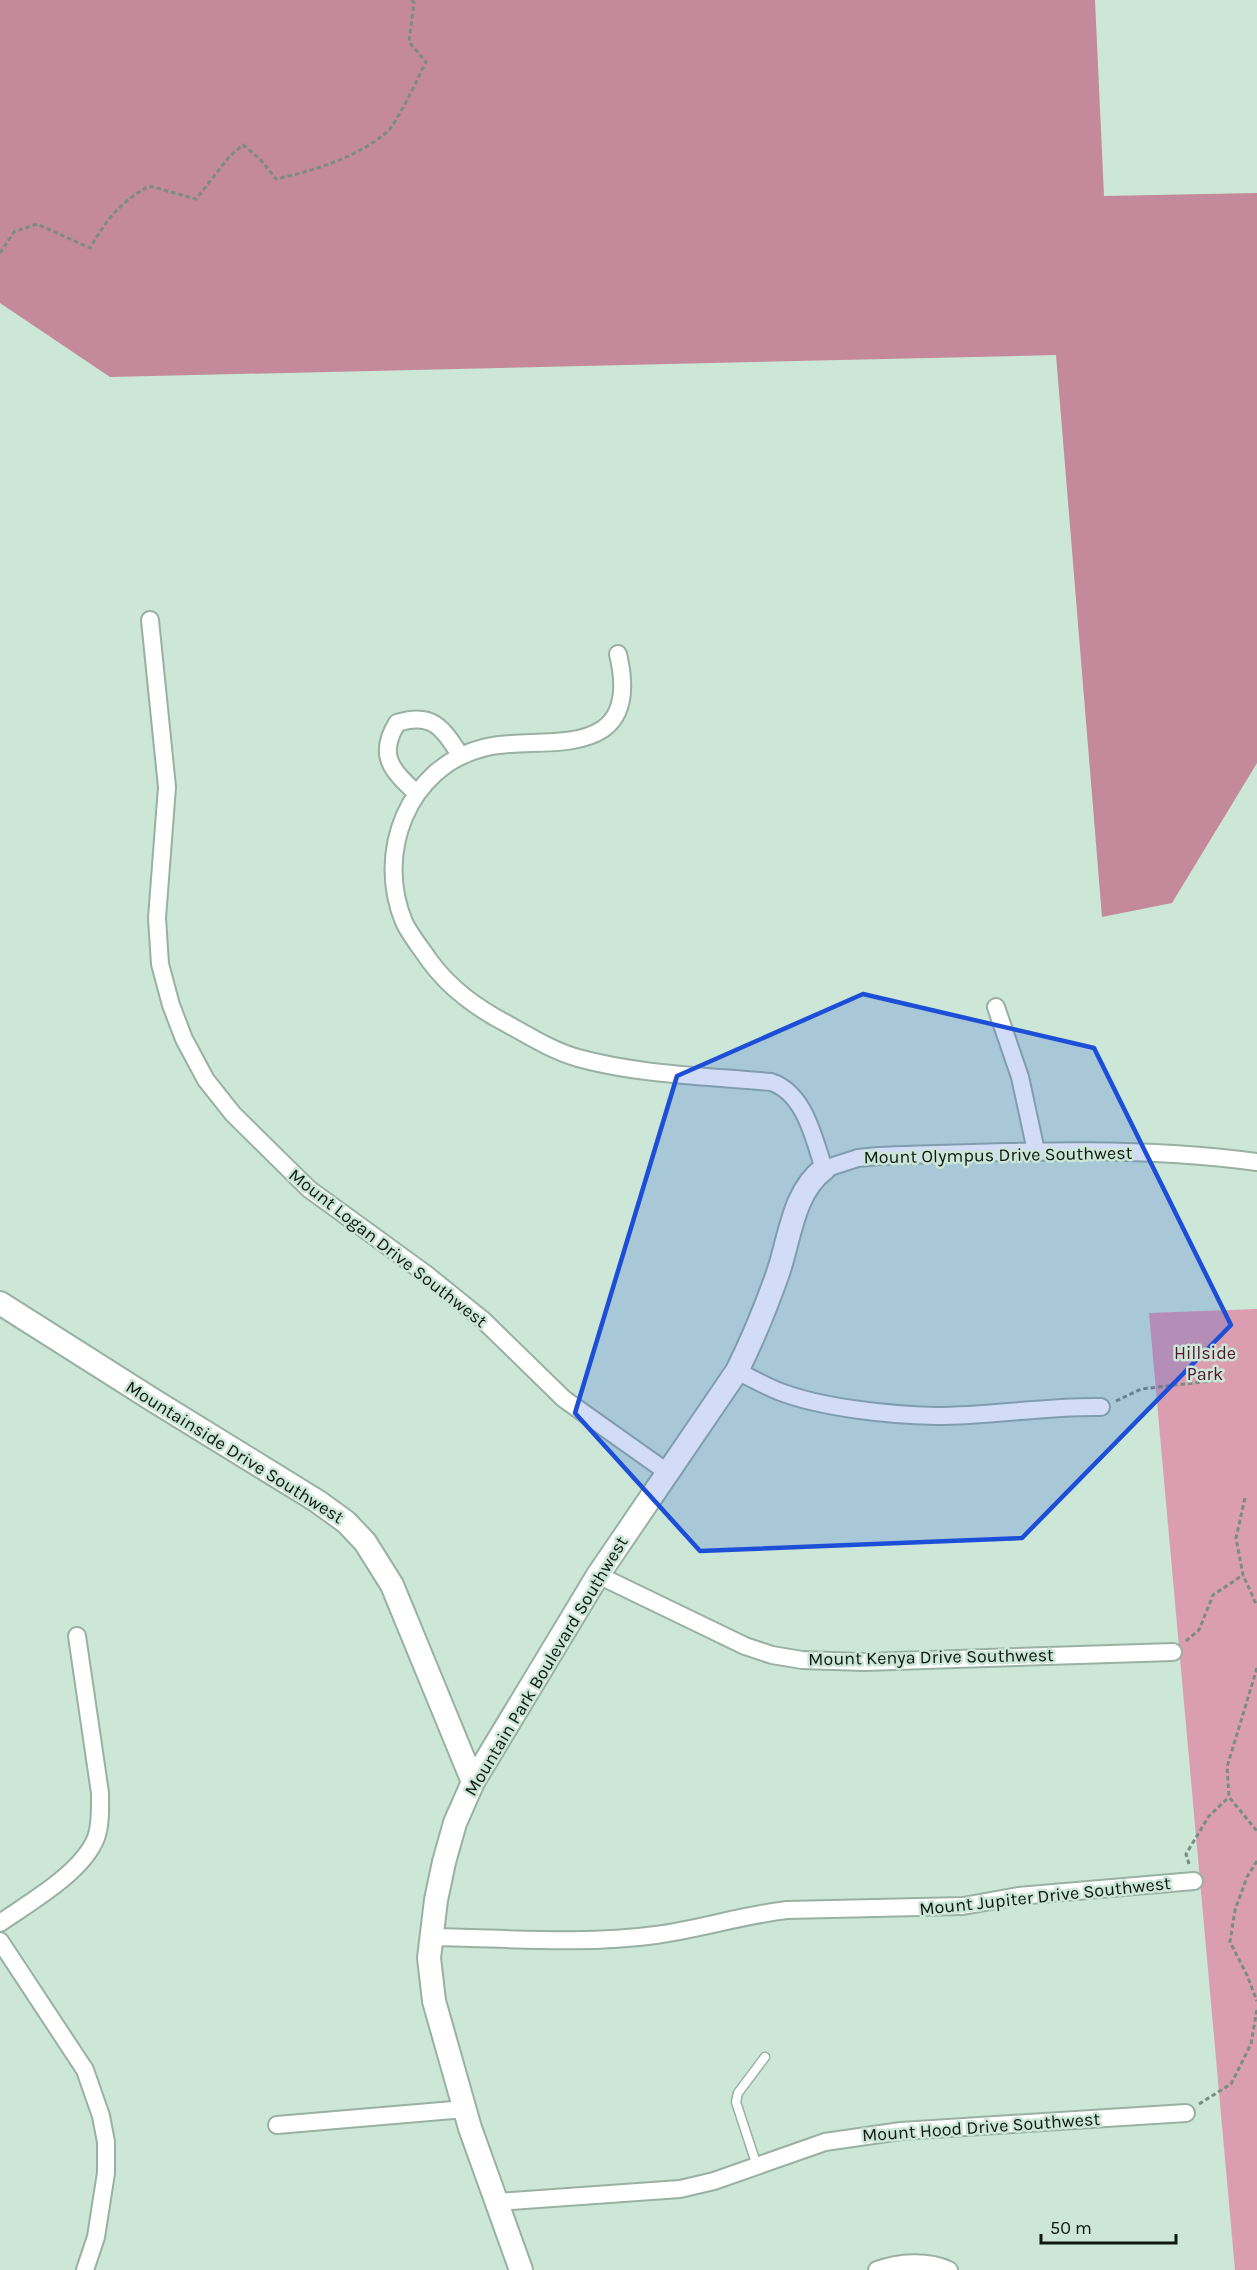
<svg xmlns="http://www.w3.org/2000/svg" width="1257" height="2270" viewBox="0 0 1257 2270" font-family="Karla,sans-serif">
  <style>
    .green { fill: #db9eb0 }
    .forest { fill: #c4899a }
    .lines { fill: none; stroke-linecap: round; stroke-linejoin: round }
    .lane-casing { stroke: #98b1a3; stroke-width: 11 }
    .street-casing { stroke: #98b1a3; stroke-width: 20 }
    .secondary-casing { stroke: #98b1a3; stroke-width: 26 }
    .path { stroke: #7a8d82; stroke-width: 3; stroke-dasharray: 4.5 3; stroke-linecap: butt }
    .lane { stroke: #fff; stroke-width: 8 }
    .street { stroke: #fff; stroke-width: 16 }
    .secondary { stroke: #fff; stroke-width: 22 }
    .marked { fill: #1d4ed8; fill-opacity: 0.2; stroke: #1d4ed8; stroke-width: 4.5; stroke-linejoin: round }
    .labels { text-anchor: middle; stroke-width: 5; stroke-linejoin: round; paint-order: stroke }
    .street-label { font-size: 18px; fill: #0e1813; stroke: #cce6d7 }
    .park-label { font-size: 18px; fill: #591230; stroke: #cce6d7 }
  </style>
  <rect width="100%" height="100%" fill="#cce6d7"/>
  <path class="green" d="M1257,1309v961h-22l-86,-957z"/>
  <path class="forest" d="M0,0h1095l9,196 153,-3v570l-85,140 -70,14 -46,-562 -946,22 -110,-74z"/>
  <g class="lines">
    <g class="lane-casing">
      <path id="lane" d="M757,2166l-21,-64 2,-9 27,-36"/>
    </g>
    <g class="street-casing">
      <path id="street" d="M150,620l17,167 -10,131 3,46 11,41 13,34 22,41 27,34 76,75 117,85 57,46 81,79 103,73
        M618,654c6,25 9,58 -15,75 -31,21 -84,9 -120,19 -75,19 -108,105 -79,174 6,13 17,26 25,38 21,29 48,48 80,65 22,12 44,26 69,33 62,17 129,18 193,24 34,11 43,57 53,87l34,-11 20,-2c126,-4 254,-11 379,6
        M416,793c-24,-23 -39,-37 -19,-70 35,-11 45,4 63,32
        M996,1007l24,70 16,74
        M737,1371c14,7 27,14 41,20 43,17 112,24 158,25 55,0 110,-10 165,-9
        M598,1575l147,71 27,9 30,5 63,2 308,-10
        M0,1923c30,-21 82,-50 96,-85 5,-14 4,-30 4,-45l-23,-157
        M431,1937c74,1 151,8 225,-2 44,-6 87,-20 131,-25l176,-4 55,-10 176,-15
        M0,1941l85,129 16,46 5,26v31l-10,64 -11,33
        M277,2125l188,-16
        M496,2202l184,-13 34,-8 111,-39 76,-11 285,-18
        M877,2270c22,-8 50,-10 72,0"/>
    </g>
    <g class="secondary-casing">
      <path id="secondary" d="M0,1303l153,97 164,101 29,21 19,20 27,43 81,197
        M521,2270l-51,-142 -36,-127 -5,-43 7,-58 8,-38 11,-39 18,-41 125,-207 139,-204c16,-32 29,-64 41,-98 12,-35 15,-81 46,-104"/>
    </g>
    <path class="path" d="M0,253l14,-21 23,-8 53,24c18,-30 28,-44 59,-62l47,13 33,-42 14,-12 17,14 16,20c37,-8 82,-22 111,-47 11,-10 31,-55 39,-70l-17,-20 5,-39 -2,-3
      M1116,1401l25,-12 79,-9
      M1245,1498l-9,40 7,37 14,31
      M1186,1641l13,-11 14,-35 30,-20
      M1257,1668l-30,99 2,30 28,34
      M1257,1861l-10,16 -12,33 -5,32 17,33 10,26
      M1189,1864l-3,-10 23,-38 20,-19
      M1199,2104l32,-20 20,-40 6,-35"/>
    <use href="#lane" class="lane"/>
    <use href="#street" class="street"/>
    <use href="#secondary" class="secondary"/>
  </g>
  <path class="marked" d="M863,994l231,54 137,277 -209,213 -322,13 -125,-138 102,-337z"/>
  <g class="labels">
    <g class="street-label">
      <text transform="translate(998 1155) rotate(-1)" y="6">Mount Olympus Drive Southwest</text>
      <text transform="translate(388 1248) rotate(38)" y="6">Mount Logan Drive Southwest</text>
      <text transform="translate(235 1452) rotate(32)" y="6">Mountainside Drive Southwest</text>
      <text transform="translate(931 1657) rotate(-1)" y="6">Mount Kenya Drive Southwest</text>
      <text transform="translate(546 1666) rotate(-59)" y="6">Mountain Park Boulevard Southwest</text>
      <text transform="translate(1045 1896) rotate(-6)" y="6">Mount Jupiter Drive Southwest</text>
      <text transform="translate(981 2127) rotate(-4)" y="6">Mount Hood Drive Southwest</text>
    </g>
    <g class="park-label">
      <text x="1205" y="1359">Hillside<tspan x="1205" dy="21">Park</tspan></text>
    </g>
  </g>
  <path d="M1041 2234v9h135v-9" fill="none" stroke="#0e1813" stroke-width="3"/>
  <text x="1050" y="2234" font-size="18" fill="#0e1813" stroke="#cce6d7" stroke-width="4.5" paint-order="stroke">50 m</text>
</svg>
